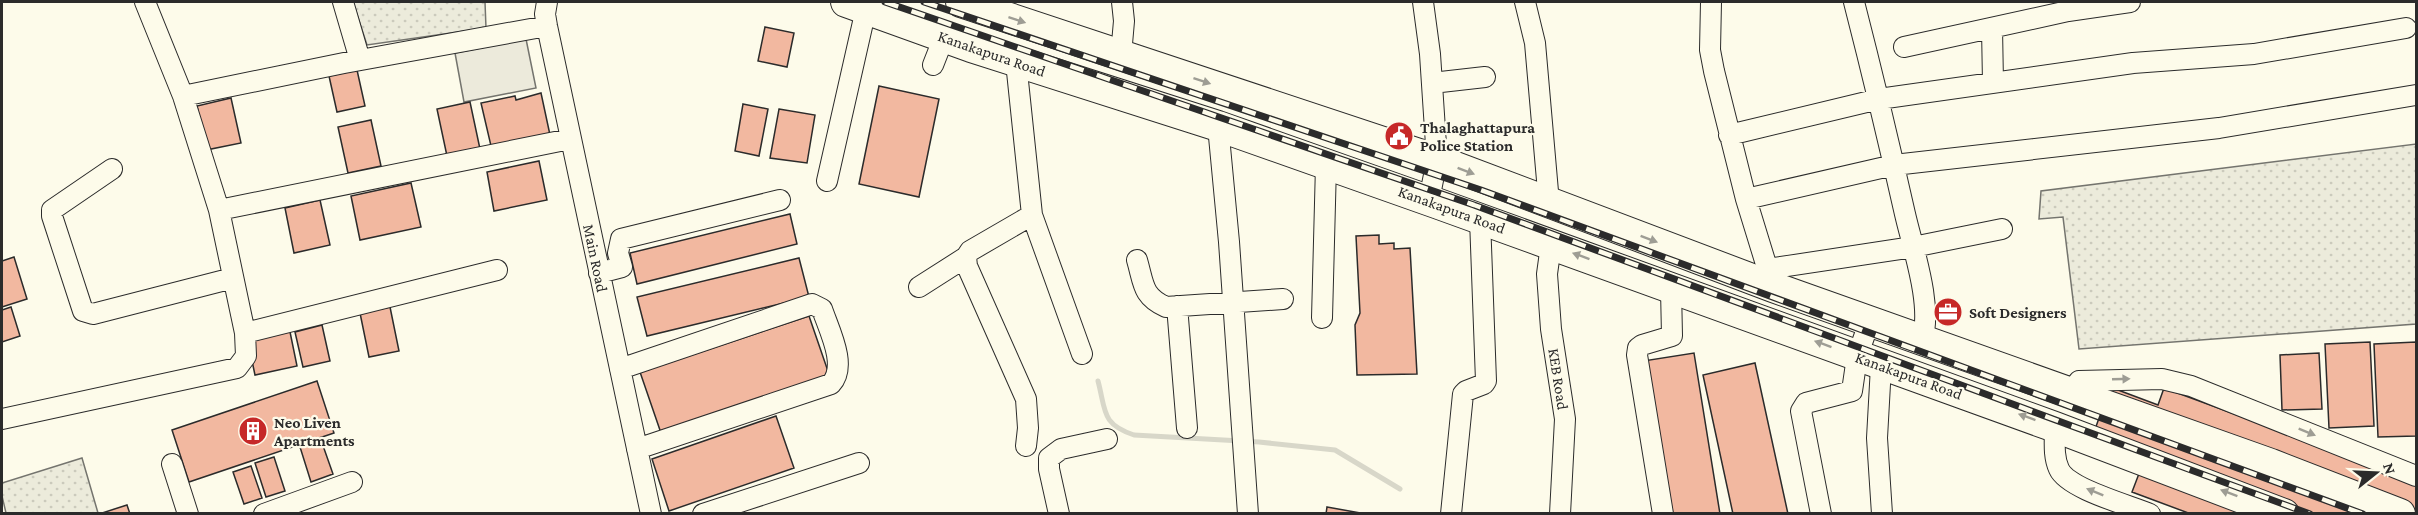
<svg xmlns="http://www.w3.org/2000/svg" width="2418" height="515" viewBox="0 0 2418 515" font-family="'Crimson Pro',serif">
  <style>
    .green { fill: url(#green-dots); stroke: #74746e; stroke-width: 1.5 }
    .parking { fill: #eceadb; stroke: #74746e; stroke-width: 1.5 }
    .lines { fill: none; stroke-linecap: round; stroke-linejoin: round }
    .stream { stroke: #d8d7c9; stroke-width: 5 }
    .building { fill: #f2b8a0; stroke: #2b2b2b; stroke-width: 1.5 }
    .minor-casing { stroke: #2b2b2b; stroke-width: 22 }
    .highway-casing { stroke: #2b2b2b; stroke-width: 32 }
    .minor { stroke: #fdfbea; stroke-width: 20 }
    .highway { stroke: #fdfbea; stroke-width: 30 }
    .rail-casing { stroke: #2b2b2b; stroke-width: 7 }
    .rail { stroke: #fdfbea; stroke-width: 4.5; stroke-dasharray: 14; stroke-linecap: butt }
    .oneway { fill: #9e9d94 }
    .labels { text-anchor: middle; stroke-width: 4.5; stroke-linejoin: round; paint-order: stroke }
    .street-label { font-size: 16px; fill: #2b2b2b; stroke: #fdfbea }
    .poi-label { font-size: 16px; font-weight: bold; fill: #2b2b2b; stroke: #fdfbea; text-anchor: start }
  </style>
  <defs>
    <pattern id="green-dots" width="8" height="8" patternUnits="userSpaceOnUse" patternTransform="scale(1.5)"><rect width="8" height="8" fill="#ecebdb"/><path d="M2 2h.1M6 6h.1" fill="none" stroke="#cbcabc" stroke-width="1.8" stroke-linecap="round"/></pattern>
  </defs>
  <rect width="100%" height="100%" fill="#fdfbea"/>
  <path class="green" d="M353,2h132l1,26 -119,17z
    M2416,144v180l-337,25 -16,-132 -24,2 2,-28z
    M82,458l16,55h-92l-4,-17v-13z"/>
  <path class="parking" d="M526,39l10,49 -72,14 -9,-49z"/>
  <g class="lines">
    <path class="stream" d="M1098,381c8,30 3,43 36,54l125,7 76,8 65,39"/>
  </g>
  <path class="building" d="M765,27l29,6 -7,34 -29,-6z
    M357,70l8,36 -28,6 -8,-36z
    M879,86l60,13 -20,98 -60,-13z
    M541,93l9,42 -59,11 -10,-43 34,-7 1,4z
    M231,98l10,45 -35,7 -9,-44z
    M470,102l10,47 -33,7 -10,-47z
    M743,104l25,5 -9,47 -24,-5z
    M779,109l36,6 -8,48 -37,-5z
    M371,120l10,46 -33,7 -10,-46z
    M539,161l8,39 -53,11 -7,-39z
    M411,183l10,44 -61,13 -9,-44z
    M320,200l10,45 -36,8 -9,-45z
    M790,214l7,30 -160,40 -7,-31z
    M1379,235v9l15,-1v6l16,-1 7,126 -60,1 -2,-50 5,-12 -4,-77z
    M14,257l13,42 -25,8v-46z
    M799,258l10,39 -162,39 -10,-39z
    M11,307l9,29 -18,6v-32z
    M390,307l9,44 -30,6 -9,-44z
    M809,316l22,64 -169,56 -22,-64z
    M322,325l8,36 -27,6 -8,-35z
    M289,327l8,39 -42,9 -8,-38z
    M2370,342l4,84 -45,2 -4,-84z
    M2416,342v94l-38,1 -4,-93z
    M1694,353l26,161h-51l-26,-153z
    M2319,353l3,56 -40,1 -2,-55z
    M1755,363l33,151h-55l-30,-139z
    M317,381l17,52 -145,49 -17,-52z
    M2110,387l48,18 6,-17 252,93v33h-225l-59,-22 8,-21 -53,-19z
    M776,416l18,52 -125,43 -17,-52z
    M321,440l12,34 -22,8 -11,-35z
    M274,457l11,34 -19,6 -11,-34z
    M251,466l11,32 -18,6 -11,-32z
    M127,505l3,9h-28v-1z
    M1327,507l39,7h-40z"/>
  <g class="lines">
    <g class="minor-casing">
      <path id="minor" d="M343,2l17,58
        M547,2l-2,12 2,12 104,488
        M1423,2l7,52 7,106 -8,40
        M1525,2l10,41 14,160
        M1711,2l-1,48 4,21 32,128 27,88
        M1854,2c18,70 35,141 51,212 8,35 28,92 17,126
        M1992,28l1,55
        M1904,47l164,-36 62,-9
        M1121,55l3,-34 -2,-19
        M1016,62l16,153 50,139
        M933,65l11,-28
        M1432,83l53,-6
        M183,96l161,-33 203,-37
        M1218,126l11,116 19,272
        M1729,135l150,-36 254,-36 121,-9 152,-26
        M112,169l-60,41v6l31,95 10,3 140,-36
        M827,181l39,-172
        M1746,199l148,-34 325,-37 197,-33
        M219,210l351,-71
        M1551,245l-4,29 4,55 14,90 -5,95
        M1137,260c7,24 5,36 29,47l117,-8
        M1768,269l145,-22 89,-18
        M599,273l23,-6 -4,-14 3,-14 159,-39
        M919,287l47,-30
        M1177,306l10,122
        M1322,318l4,-153
        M245,333l252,-63
        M1881,366l-4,72 5,76
        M620,369l192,-65 10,5c7,21 26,57 9,75l-194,65
        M2069,394l10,-13 83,-2 29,7 225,90
        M2,419l235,-51 9,-12 -1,-23 -26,-123 -36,-114 -38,-94
        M2055,427c0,14 -2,29 4,42 9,20 70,36 91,45
        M1026,446l2,-18 -2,-29 -59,-133 -1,-9 4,-6 62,-36
        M172,464l16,50
        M264,514l88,-32
        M703,514l156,-51
        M1059,514l-10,-45v-11l12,-9 46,-10
        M1451,514l12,-120 3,-3 18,-7 2,-3 -6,-162
        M1663,514l-26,-159 1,-7 4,-3 30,-9 -1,-47
        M1821,514l-20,-103 5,-8 46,-12 5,-34 13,-37"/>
    </g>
    <g class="highway-casing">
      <path id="highway" d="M846,2l125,45 247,79 218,77 619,224 229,87
        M961,2l476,158 336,127 498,177 129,50"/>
    </g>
    <use href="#minor" class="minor"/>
    <use href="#highway" class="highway"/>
    <g class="rail-casing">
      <path id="rail" d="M885,2l589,203 836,309
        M924,2l557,188 882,324"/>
    </g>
    <use href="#rail" class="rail"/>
  </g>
  <defs><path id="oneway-solid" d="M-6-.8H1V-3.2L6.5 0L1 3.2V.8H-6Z" transform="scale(1.5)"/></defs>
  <g class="oneway">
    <use href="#oneway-solid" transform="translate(1017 20) rotate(18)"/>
    <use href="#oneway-solid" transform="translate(1202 81) rotate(18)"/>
    <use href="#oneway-solid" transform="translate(1466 171) rotate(21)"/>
    <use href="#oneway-solid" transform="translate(1649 239) rotate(21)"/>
    <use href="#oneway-solid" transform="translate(1581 256) rotate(-160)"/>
    <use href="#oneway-solid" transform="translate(1823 344) rotate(-160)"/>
    <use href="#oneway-solid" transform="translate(2121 379) rotate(-2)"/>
    <use href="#oneway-solid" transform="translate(2027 417) rotate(-160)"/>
    <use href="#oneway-solid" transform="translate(2307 432) rotate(22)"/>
    <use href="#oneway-solid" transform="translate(2095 492) rotate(-158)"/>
    <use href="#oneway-solid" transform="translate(2229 493) rotate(-159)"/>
  </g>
  <defs>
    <g id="civic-disc" transform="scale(1.5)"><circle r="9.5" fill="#c62828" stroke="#fdfbea"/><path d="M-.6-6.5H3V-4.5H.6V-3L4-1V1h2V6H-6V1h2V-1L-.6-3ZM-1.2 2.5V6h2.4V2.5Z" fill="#fff"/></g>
    <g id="office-disc" transform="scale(1.5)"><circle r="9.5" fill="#c62828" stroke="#fdfbea"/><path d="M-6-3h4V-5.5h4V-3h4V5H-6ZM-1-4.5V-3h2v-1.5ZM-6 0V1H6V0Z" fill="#fff"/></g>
    <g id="building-disc" transform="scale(1.5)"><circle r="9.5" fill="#c62828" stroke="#fdfbea"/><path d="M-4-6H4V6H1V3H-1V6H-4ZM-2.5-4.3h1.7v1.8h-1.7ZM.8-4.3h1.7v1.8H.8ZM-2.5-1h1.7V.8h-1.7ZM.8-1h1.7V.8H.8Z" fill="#fff"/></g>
  </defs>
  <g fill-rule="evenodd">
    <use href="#civic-disc" x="1399" y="136"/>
    <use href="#office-disc" x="1948" y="312"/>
    <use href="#building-disc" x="253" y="431"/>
  </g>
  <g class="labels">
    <g class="street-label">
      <text transform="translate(992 53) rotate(19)" y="6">Kanakapura Road</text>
      <text transform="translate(1452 209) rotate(20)" y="6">Kanakapura Road</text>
      <text transform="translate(596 258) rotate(78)" y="6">Main Road</text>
      <text transform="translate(1909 375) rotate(20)" y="6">Kanakapura Road</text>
      <text transform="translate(1559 379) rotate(81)" y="6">KEB Road</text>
    </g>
    <g class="poi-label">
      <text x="1420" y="133">Thalaghattapura<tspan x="1420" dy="18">Police Station</tspan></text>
      <text x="1969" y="318">Soft Designers</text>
      <text x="274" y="428">Neo Liven<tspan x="274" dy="18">Apartments</tspan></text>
    </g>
  </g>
  <rect width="2418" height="515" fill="none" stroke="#2b2b2b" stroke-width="6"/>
  <g transform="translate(2376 473) rotate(72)" stroke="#fdfbea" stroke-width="4.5" paint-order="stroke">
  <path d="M0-4.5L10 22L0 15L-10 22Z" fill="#2b2b2b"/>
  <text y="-9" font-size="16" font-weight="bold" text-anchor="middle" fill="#2b2b2b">N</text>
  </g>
</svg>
